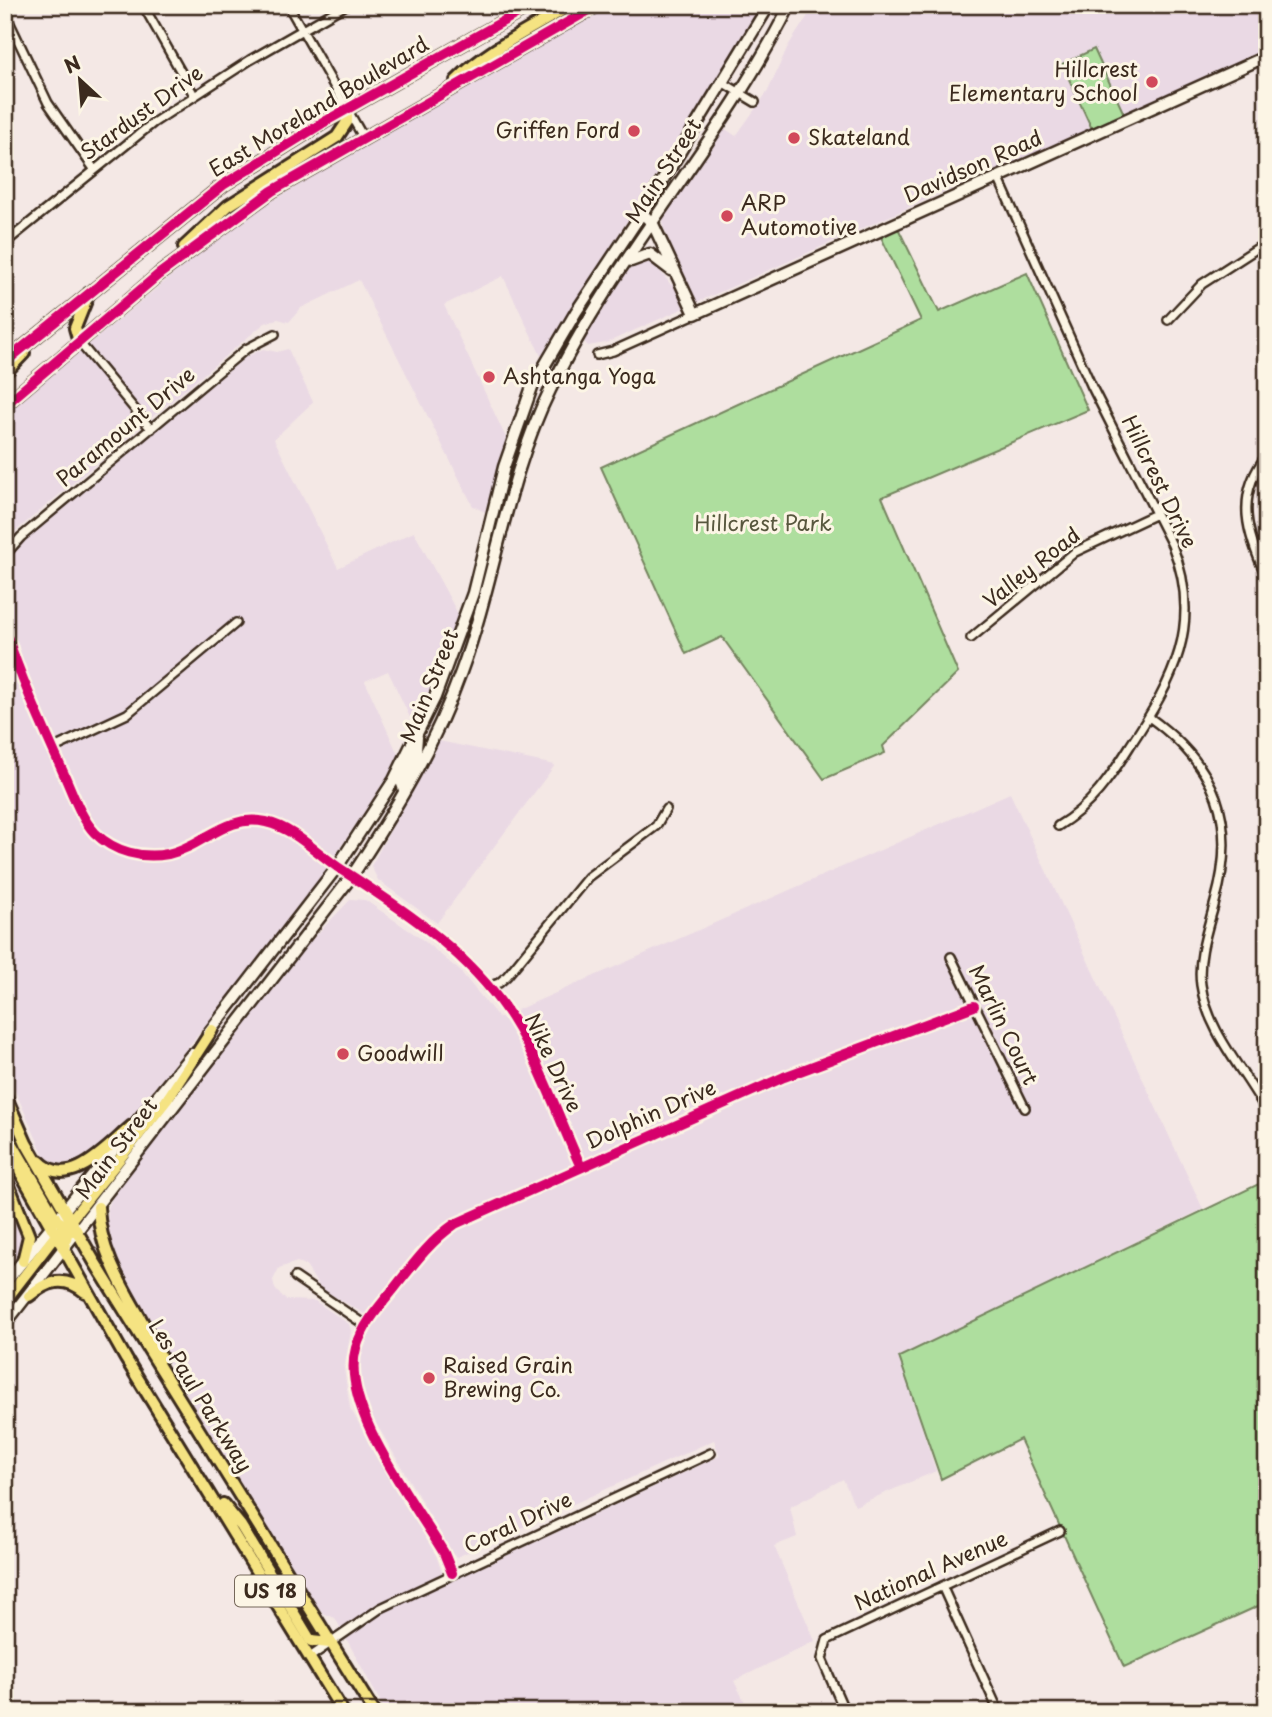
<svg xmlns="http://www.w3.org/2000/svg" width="1272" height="1717" viewBox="0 0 1272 1717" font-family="'Playpen Sans',sans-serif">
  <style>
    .built { fill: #ead9e4; fill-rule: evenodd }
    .green { fill: #aede9e; stroke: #74845e; stroke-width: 2 }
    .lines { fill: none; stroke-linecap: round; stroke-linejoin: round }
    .street-casing { stroke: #3b2a1e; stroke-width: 12 }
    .secondary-casing { stroke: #3b2a1e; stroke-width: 15 }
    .primary-casing { stroke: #3b2a1e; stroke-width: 16 }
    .street { stroke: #fcf5e5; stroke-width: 7 }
    .secondary { stroke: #fcf5e5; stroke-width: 10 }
    .primary { stroke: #f5e382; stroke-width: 10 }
    .cycleway-casing { stroke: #fcf5e5; stroke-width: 15 }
    .cycleway { stroke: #d6006c; stroke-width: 10 }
    .poi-dot { fill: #d1495b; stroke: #fcf5e5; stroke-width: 2.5 }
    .labels { text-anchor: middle; stroke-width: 6; stroke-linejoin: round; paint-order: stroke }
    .shield { fill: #fcf5e5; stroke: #75675a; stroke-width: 2 }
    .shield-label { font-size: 19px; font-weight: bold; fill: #3b2a1e }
    .poi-label { font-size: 21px; fill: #3b2a1e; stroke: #fcf5e5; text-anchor: start }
    .street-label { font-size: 21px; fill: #3b2a1e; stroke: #fcf5e5 }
    .park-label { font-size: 21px; fill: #58573e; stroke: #fcf5e5 }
  </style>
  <rect width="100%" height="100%" fill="#f4e8e5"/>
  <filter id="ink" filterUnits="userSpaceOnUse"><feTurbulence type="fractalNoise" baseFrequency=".0143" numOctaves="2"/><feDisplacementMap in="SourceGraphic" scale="14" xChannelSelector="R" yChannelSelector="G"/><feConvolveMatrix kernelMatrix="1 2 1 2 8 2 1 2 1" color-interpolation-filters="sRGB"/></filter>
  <g filter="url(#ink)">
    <path class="built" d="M613,5h152l-224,351 -38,-80 -59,29 62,133 -21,74 -12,-6 -114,-226 -58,28 -12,14 -11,-3 -13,4 -260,217v-126l187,-155 70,-52 124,-74z
      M815,5h452v43l-143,66 -30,-65 -32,15 30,65 -94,42 -12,2 -380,170 -18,3 -7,-8 52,-77h19l19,24 14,-7 -22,-52 1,-12 57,-88 15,10 32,-45 20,-45z
      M263,349l14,3 11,-3 25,53 -39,37 64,129 76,-36 44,82 -43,114 -27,-57 -23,10 35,78 -108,161 -172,210 -44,37 -13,3 -17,-10 -41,-92v-414l14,-7 -14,-37v-44l18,-24 223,-185z
      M439,741l116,24 -118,158 -59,-43 -7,-14z
      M1010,793l193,416 -304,148 37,114 -81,35 -12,-27 -53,28 7,30 -23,9 41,95 -81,40 16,31h-364l-51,-94 -12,-5 -8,-10 -127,-206 -62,-110 -20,-55 2,-24 6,-15 190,-245 47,-49 14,1 58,40 37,31 39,47zM297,1262l9,4 14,22 55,32 -14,37 -2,18 7,31 86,148 5,3 257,-117 6,16 -274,128 -10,-29 -86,-147 -6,-39 7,-38 -2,-7 -34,-23 -29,-1 -11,-11 -2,-9 6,-12z
      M5,1184l20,51 -6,19 -14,15z"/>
    <path class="green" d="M1094,49l30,65 -32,15 -30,-65z
      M898,228l41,84 88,-39 61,137 -206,87 76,176 -75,73 2,7 -61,26 -102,-142 -36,17 -85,-187 320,-147 -40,-83z
      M1267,1180v422l-143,65 -104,-228 -79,40 -42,-122z"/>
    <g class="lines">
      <g class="street-casing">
        <path id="street" d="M143,5l51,90
          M288,5l75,132
          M5,13l43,90 46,66
          M722,82l33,20
          M998,177l94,210 80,158c32,79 1,136 -42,201 -20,32 -39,60 -72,80
          M5,243l148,-120 97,-63 96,-55
          M1168,320l34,-36 65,-42
          M79,342l72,87
          M597,355l16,-4 82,-37
          M1267,455c-33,41 -20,80 0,123
          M5,555l16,-18 225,-188 29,-15
          M5,630c16,49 37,95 58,142 9,20 17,45 32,61 19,19 47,26 73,21 36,-8 58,-41 98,-32 30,7 51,32 76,48 56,36 117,76 158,131 36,48 56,112 81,166
          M971,638l104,-86 81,-38
          M1149,717c68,49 89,105 66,185 -7,26 -18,56 -14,83 7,48 44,86 66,127
          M52,749l75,-35 109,-91
          M951,957l74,151
          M487,987l12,-4 8,-7 81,-99 68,-51 10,-17
          M295,1277l70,48
          M452,1573l-8,-20c-30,-51 -105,-146 -88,-205 7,-23 22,-40 37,-58 19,-24 37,-49 62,-66l329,-147 190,-71
          M942,1586l57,126
          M310,1657l71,-49 330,-155
          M845,1712l-23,-53 5,-19 233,-109"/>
      </g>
      <g class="secondary-casing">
        <path id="secondary" d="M642,213l11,11 42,90 572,-258
          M631,261l19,-7 21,16
          M404,790l-3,-9 15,-31 1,-13
          M208,1034l129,-167 57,-87 41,-83 38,-104 31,-126 28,-80 44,-75 74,-111 119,-196
          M5,1283l187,-229
          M5,1324l347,-448c42,-64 83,-131 109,-204 34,-92 45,-193 89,-282 66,-136 172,-249 240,-385"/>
      </g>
      <g class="primary-casing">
        <path id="primary" d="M456,81c33,-33 76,-52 115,-76
          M184,247l44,-41 109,-69 10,-15v-13
          M79,342l-4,-14 14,-35
          M5,362l218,-177 103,-64 206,-116
          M5,373l19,-20
          M5,405l153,-130 114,-84 326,-186
          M5,1095l21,48 68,118 280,451
          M5,1131l52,89 16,11
          M5,1145l121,214 217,353
          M39,1161c30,32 69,-15 93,-35
          M5,1176l24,60 -6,25
          M98,1207c2,58 41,101 63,151
          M64,1248l6,-27 96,-120 46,-71
          M29,1296c18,-15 35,-21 56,-4
          M5,1301l54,-70
          M223,1504l18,22 70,115 19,2"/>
      </g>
      <use href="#street" class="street"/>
      <use href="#secondary" class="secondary"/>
      <use href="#primary" class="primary"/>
      <g class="cycleway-casing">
        <path id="cycleway" d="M5,362l218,-177 103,-64 206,-116
          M5,405l153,-130 114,-84 326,-186
          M5,630c16,49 37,95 58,142 9,20 17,45 32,61 19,19 47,26 73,21 36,-8 58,-41 98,-32 30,7 51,32 76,48 56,36 117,76 158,131 36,48 56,112 81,166
          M452,1573l-8,-20c-30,-51 -105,-146 -88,-205 7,-23 22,-40 37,-58 19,-24 37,-49 62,-66l329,-147 190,-71"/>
      </g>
      <use href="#cycleway" class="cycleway"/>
    </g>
  </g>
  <g class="poi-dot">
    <circle cx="1152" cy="82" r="7"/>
    <circle cx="634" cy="131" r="7"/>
    <circle cx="794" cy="138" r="7"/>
    <circle cx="727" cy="216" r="7"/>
    <circle cx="489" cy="377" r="7"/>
    <circle cx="343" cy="1054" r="7"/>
    <circle cx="429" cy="1378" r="7"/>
  </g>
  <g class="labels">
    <rect class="shield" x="235" y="1575.5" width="70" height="31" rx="5"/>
    <g class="shield-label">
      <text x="270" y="1598">US 18</text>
    </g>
    <g class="poi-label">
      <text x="1138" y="77" text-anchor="end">Hillcrest<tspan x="1138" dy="24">Elementary School</tspan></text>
      <text x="620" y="138" text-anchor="end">Griffen Ford</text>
      <text x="808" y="145">Skateland</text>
      <text x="741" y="211">ARP<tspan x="741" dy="24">Automotive</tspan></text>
      <text x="503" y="384">Ashtanga Yoga</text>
      <text x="357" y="1061">Goodwill</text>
      <text x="443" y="1373">Raised Grain<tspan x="443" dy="24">Brewing Co.</tspan></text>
    </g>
    <g class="street-label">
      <text transform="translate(319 107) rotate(-31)" y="7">East Moreland Boulevard</text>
      <text transform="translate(142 113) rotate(-36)" y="7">Stardust Drive</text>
      <text transform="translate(973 167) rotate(-24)" y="7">Davidson Road</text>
      <text transform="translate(664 171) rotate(-57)" y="7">Main Street</text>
      <text transform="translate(126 427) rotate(-40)" y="7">Paramount Drive</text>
      <text transform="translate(1159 482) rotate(64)" y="7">Hillcrest Drive</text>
      <text transform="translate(1032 568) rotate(-38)" y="7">Valley Road</text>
      <text transform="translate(430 686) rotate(-68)" y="7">Main Street</text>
      <text transform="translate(1003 1025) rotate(64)" y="7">Marlin Court</text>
      <text transform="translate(553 1063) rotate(65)" y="7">Nike Drive</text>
      <text transform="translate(651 1115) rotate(-24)" y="7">Dolphin Drive</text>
      <text transform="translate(117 1149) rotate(-53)" y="7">Main Street</text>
      <text transform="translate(200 1396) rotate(58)" y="7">Les Paul Parkway</text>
      <text transform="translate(518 1523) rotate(-25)" y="7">Coral Drive</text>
      <text transform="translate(931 1571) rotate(-24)" y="7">National Avenue</text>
    </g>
    <g class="park-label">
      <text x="763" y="531">Hillcrest Park</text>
    </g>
  </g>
  <rect width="1272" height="1717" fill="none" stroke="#fcf5e5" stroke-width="28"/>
  <rect x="14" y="14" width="1244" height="1689" fill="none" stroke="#3b2a1e" stroke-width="2.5" filter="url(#ink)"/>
  <g transform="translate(80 80) rotate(334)" stroke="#fcf5e5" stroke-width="5" paint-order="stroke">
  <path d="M0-5L12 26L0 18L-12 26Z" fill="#3b2a1e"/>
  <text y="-10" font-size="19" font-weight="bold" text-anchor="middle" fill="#3b2a1e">N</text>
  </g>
</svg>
